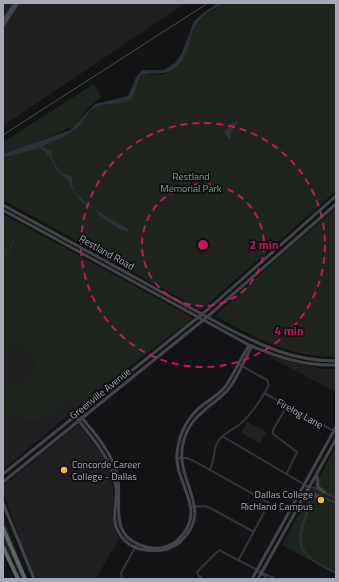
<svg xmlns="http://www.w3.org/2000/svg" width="339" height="582" viewBox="0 0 339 582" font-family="'Titillium Web',sans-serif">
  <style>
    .built { fill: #201f22 }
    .green { fill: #1e251f }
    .water { fill: #2a3139 }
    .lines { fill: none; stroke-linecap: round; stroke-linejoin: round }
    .stream { stroke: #2a3139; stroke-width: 1 }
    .street { stroke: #35353a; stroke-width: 2 }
    .secondary { stroke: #43444a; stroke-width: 3 }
    .highway { stroke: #61636b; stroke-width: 4 }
    .tram { stroke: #4a4b51; stroke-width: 1 }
    .ring { fill: none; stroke: #c2185b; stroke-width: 2; stroke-dasharray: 7 5 }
    .poi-dot { fill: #f0bd31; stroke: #0f0e10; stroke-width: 1.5 }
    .labels { text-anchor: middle; stroke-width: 3.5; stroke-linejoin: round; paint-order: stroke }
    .park-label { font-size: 10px; fill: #7ca081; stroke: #0f0e10 }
    .street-label { font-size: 10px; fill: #a5a9b5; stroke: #0f0e10 }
    .poi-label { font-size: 10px; fill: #a5a9b5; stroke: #0f0e10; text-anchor: start }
    .centre { fill: #c2185b; stroke: #0f0e10; stroke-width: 2 }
    .ring-label { font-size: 12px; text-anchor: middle; font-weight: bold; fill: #c2185b; stroke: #0f0e10; stroke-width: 3.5; stroke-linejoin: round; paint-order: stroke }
  </style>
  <rect width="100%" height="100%" fill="#141315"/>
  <path class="built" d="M3,3h183l-183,123z
    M18,343l19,24 -34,27v-39z
    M300,364l24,5h12v23l-40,-21z
    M71,398l4,1 5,6 -77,65v-52l39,3z
    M78,424l24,30 9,21 3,21 -2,17 3,18 4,7 -23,41h-63l-30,-88v-5z"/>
  <path class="green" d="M227,3h109v188l-135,119 -198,-110v-41l58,-21 12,-7 23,-24 30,-6 6,-4 10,-21c7,-4 18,1 24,-3 22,-13 19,-34 33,-51 7,-9 18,-14 28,-19z
    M94,84l7,13 -14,12 -13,17 -71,30v-14z
    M336,208v149c-51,-1 -77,-18 -121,-41l65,-60z
    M3,214l190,104 -113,87 -5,-6 -4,-1 -29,23 -39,-3v-24l34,-27 -19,-24 -15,12z
    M268,356l32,8 -4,7z
    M247,422l20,10 -7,11 -19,-10z
    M336,447v128l-54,-30z
    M3,515l24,64h-9l-15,-37z"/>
  <path class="water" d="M218,3h7c-13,6 -26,14 -32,28 -5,12 -6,28 -17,36 -13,11 -23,3 -35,9l-9,23c-11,7 -25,3 -37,9 -8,4 -11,15 -19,21 -10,8 -22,12 -34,17l10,6 -1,6 10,15 11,3v9c7,19 41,34 57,45l-1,2 -9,-3 -20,-14 -2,-4 -16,-9 -15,-24 -9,-7 -8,-16 -2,1v-3l-7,-5 -37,10v-4l67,-24 25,-26 33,-8 8,-19 6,-7h22l11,-7 7,-10 12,-32 9,-8z
    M239,120l-8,12v6l-2,1 -5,-7 8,-9z
    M307,500l3,4c-1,9 -5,16 -7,25 -7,26 15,33 33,43v2c-20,-11 -44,-19 -35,-47 3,-10 7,-18 6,-27z"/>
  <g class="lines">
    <path class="stream" d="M50,155l7,13
      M71,184l3,6
      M3,256l6,-5 4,-10"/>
    <path class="street" d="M264,393l72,39
      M287,406l-14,24v4l24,18 -10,21
      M222,436l83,49 15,5
      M178,458h9l7,3 75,42 -31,58
      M210,469c6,-10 2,-20 9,-29 5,-7 13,-10 20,-15 13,-11 22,-25 30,-40l-2,-5 -29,-16
      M305,485l6,7 25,11
      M324,492l12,6
      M192,507l13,-1 7,3 42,23
      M262,573l14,6
      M122,579l-1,-6 16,-29
      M204,579l-5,-3 -2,-4 22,-22 38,20 11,9"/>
    <path class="secondary" d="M3,21l12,-18
      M3,26l15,-23
      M3,205l226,124c36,18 65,32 107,32
      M3,210l246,135c29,12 55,21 87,20
      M76,414l2,6c17,21 35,41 38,68 2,16 -6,30 3,45 6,10 16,16 27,17 12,2 24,0 34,-8 39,-35 -13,-64 6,-108 8,-20 26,-28 41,-43 11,-13 17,-31 25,-45
      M81,417c14,16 28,33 35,53 9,27 -10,62 24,75 7,3 14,4 21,3 9,-2 17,-7 22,-14 22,-27 -9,-52 -6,-81 2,-19 11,-37 27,-49 7,-5 15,-10 21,-17 9,-13 16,-29 24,-42
      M3,474l203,-163 130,-115
      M317,476l1,11 6,5
      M3,482l204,-165 129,-113
      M304,500l5,-3 12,-1
      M3,503l31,76
      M252,579l84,-152
      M258,579l78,-140"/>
    <path class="highway" d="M3,528l22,51
      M3,547l15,32"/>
    <path class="tram" d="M3,135l205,-132"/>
  </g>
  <g class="ring">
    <circle cx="203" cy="245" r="61"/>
    <circle cx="203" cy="245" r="122"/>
  </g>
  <g class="poi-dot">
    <circle cx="64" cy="470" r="4"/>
    <circle cx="321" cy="500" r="4"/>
  </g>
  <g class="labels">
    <g class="park-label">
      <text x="191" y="180">Restland<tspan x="191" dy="12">Memorial Park</tspan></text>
    </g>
    <g class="street-label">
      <text transform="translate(107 252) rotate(29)" y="4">Restland Road</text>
      <text transform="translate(100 393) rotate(-39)" y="4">Greenville Avenue</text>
      <text transform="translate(300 413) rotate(29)" y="4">Firelog Lane</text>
    </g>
    <g class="poi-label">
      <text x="72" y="468">Concorde Career<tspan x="72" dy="12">College - Dallas</tspan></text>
      <text x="313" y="498" text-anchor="end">Dallas College<tspan x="313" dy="12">Richland Campus</tspan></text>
    </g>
  </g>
  <circle cx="203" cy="245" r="6" class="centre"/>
  <g class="ring-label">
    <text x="264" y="249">2 min</text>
    <text x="289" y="335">4 min</text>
  </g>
  <rect width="339" height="582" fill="none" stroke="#a5a9b5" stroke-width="8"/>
</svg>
